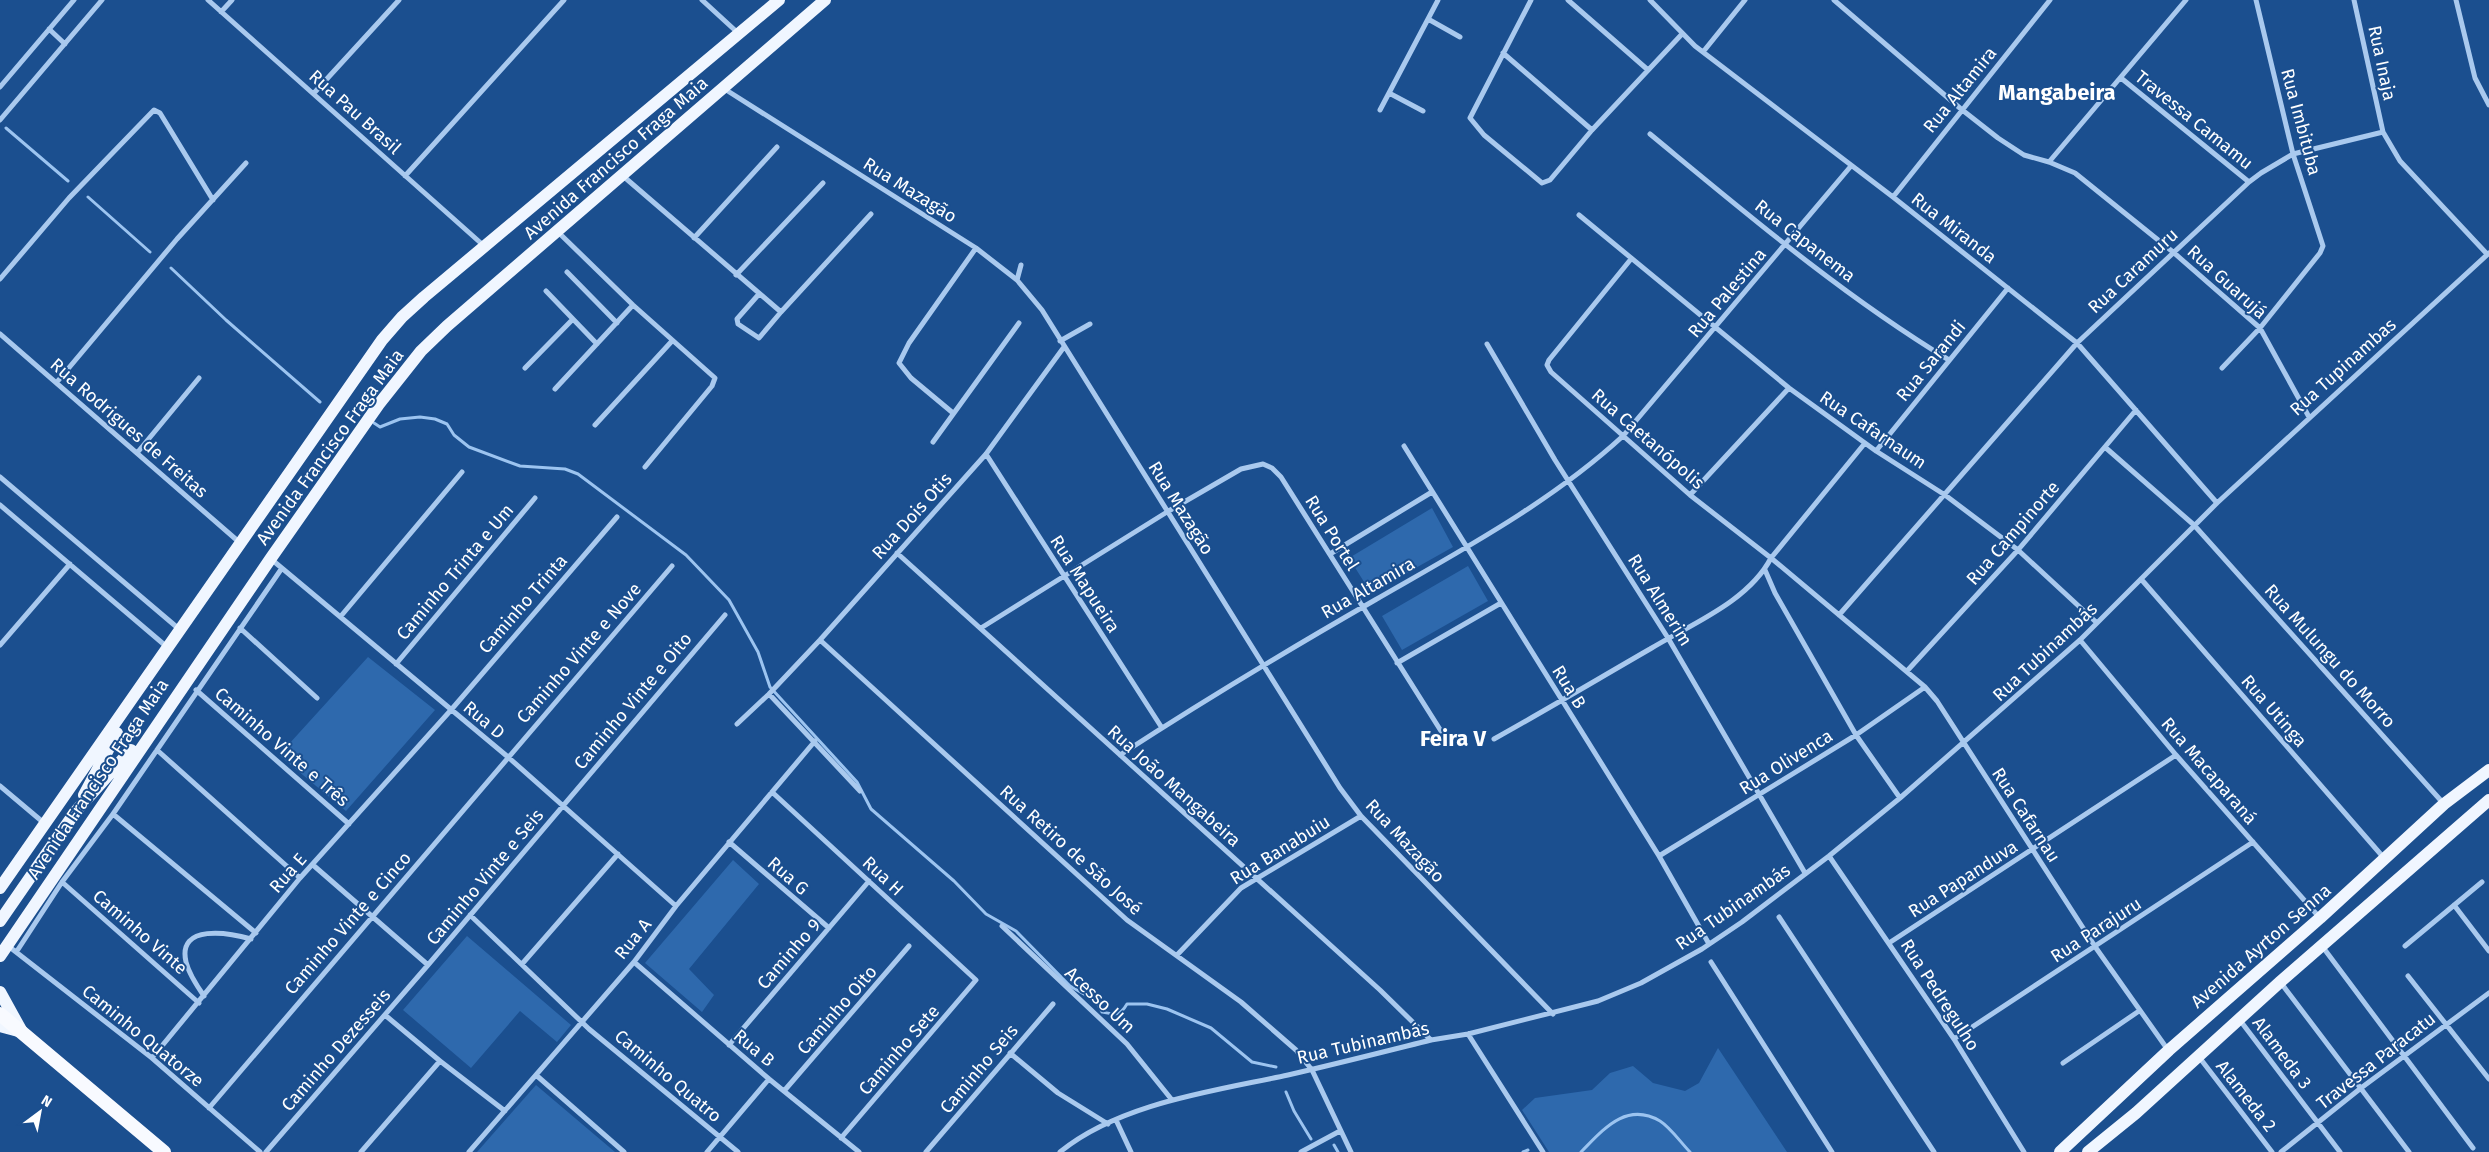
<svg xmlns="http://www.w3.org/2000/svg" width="2489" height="1152" viewBox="0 0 2489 1152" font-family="'Fira Sans',sans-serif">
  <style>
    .green { fill: #2e69ad }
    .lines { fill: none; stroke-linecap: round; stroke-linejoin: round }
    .stream { stroke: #9cc4f0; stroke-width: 3 }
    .minor { stroke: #a9c9ee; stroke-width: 5 }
    .primary { stroke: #f0f6ff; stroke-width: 12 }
    .trunk { stroke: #f8faff; stroke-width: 14 }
    .labels { text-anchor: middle; stroke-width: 4; stroke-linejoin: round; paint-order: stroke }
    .street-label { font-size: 18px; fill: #fff; stroke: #1b4f8f }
    .district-label { font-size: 22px; font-weight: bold; fill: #fff; stroke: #1b4f8f }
  </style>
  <rect width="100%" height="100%" fill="#1b4f8f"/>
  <path class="green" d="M1432,508l21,39 -82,46 -22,-35z
    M1468,566l20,35 -86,49 -20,-34z
    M368,657l67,53 -89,101 -67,-56z
    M733,860l26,24 -70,85 25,26 -12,17 -57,-49z
    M467,936l104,89 -14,17 -37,-31 -49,57 -68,-58z
    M1718,1048l69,104h-238l-27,-42 13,-12 57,-8 18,-17 23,-7 20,17 32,8 14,-8z
    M536,1085l79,67h-138z"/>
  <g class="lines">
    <path class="stream" d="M6,128l62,53
      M88,197l62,55
      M171,268l55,52 94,82
      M374,423l6,4 20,-8 20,-2 15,2 12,5 7,11 15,12 51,19 45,3 13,5 108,81 43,45 29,52 12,35 87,95 14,27 83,72 32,33 30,17 54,55 26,15 6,11c14,3 18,4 25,-8h20l20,5 44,19 41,34 24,5
      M1286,1092l8,19 17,28
      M1334,1145l4,7
      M1523,1152l5,-2
      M1581,1152c22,-22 45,-51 79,-31 11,7 21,22 30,31"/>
    <path class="minor" d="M208,0l275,245
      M702,0l36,33
      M1531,0l-61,118 14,17 58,48 8,-3 42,-50 90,-96
      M1568,0l80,70
      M1650,0l45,46 198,151 184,146 140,160
      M1834,0l127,109 37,29 26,17 25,7 26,11 98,79 87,76 49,89
      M2354,0l29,132
      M2456,0l19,78 14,27
      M221,12l11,-12
      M1428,19l32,18
      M49,29l16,15
      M1703,52l42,-52
      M1503,53l89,77
      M2121,78l128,104
      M0,87l74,-87
      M723,88l253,160 41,32 25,30 298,478 21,28 192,198
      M314,93l85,-93
      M1389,93l34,18
      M1380,110l58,-110
      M0,120l102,-120
      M1650,134c97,80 192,161 299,226
      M2049,162l137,-162
      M405,176l159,-176
      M623,176l158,136 90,-98
      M1893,197l157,-197
      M1579,215l210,173 87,63 69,44 73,55 79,73
      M558,232l75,73 82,73 -3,8 -67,81
      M694,238l83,-91
      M1631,259l-82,101 -2,5 4,7 139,123 81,63 154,129 12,14 159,247 72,102
      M567,272l50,51
      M736,275l87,-92
      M0,279l69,-81 85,-88 6,3 53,87
      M1017,280l4,-15
      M546,291l51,53
      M759,294l-22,25 1,5 21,14 22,-26
      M0,334l239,208
      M1060,341l30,-17
      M1487,344l68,116 113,178 137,235
      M525,368l48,-49
      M2222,368l38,-40 60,-75 3,-7 -30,-92 -37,-154
      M57,382l120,-143 69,-76
      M555,389l78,-84
      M953,413l-42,-35 -12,-15 10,-20 67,-95
      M595,425l77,-84
      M933,442l86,-119
      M1404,446l255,410 50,88
      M2106,448l88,77 250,279
      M1876,451l132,-163
      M137,453l62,-75
      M986,454l176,274
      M0,477l179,152
      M1690,495l99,-107
      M0,505l167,142
      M897,553l483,437 51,50
      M1330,554l102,-62
      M271,559l237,198 168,149
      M1765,570l10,23 81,142 44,63
      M2141,579l243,279
      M1839,615l238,-272 172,-161 12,-9 32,-19 90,-22 17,29 87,93
      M341,616l121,-144
      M240,628l77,70
      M981,628l186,-116 74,-43 22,-5 9,4 9,9 160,254
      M820,640l307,280 114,82 55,48 16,20 39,82
      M2080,640l96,115 144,163
      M0,645l70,-81
      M1397,663l104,-60
      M396,664l139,-166
      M1907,671l111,-121 118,-140
      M196,690l153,134
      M769,694l51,-54 166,-186 78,-107
      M737,724l32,-30 91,97
      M1494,739c52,-29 104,-60 156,-90 41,-25 98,-47 121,-91l94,-115
      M157,750l143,128
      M1120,755c83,-54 168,-105 255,-155 85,-49 175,-97 248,-164l228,-270
      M0,786l44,37
      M772,792l204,188 -135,158
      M113,814l169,-246
      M729,842l100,86
      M1659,856l197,-121 69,-48
      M1829,856l125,183 70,113
      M313,865l115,100
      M62,882l137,121
      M2454,905l35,46
      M470,915l119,114 149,123
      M1779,917l155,235
      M1002,926l125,118 45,56
      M1889,943l287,-188
      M7,945l145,113 108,94
      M2322,946l151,202
      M2405,946l77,-64
      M17,951l45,-69 51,-68 143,119
      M1177,955l64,-67 120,-72
      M634,962l135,117 90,73
      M1711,962l121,190
      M522,964l96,-110
      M2408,976l81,103
      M2281,983l128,169
      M204,996c-7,-10 -15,-22 -18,-34 -9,-39 44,-29 65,-23
      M2239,1019l101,133
      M1468,1034l75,118
      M1954,1039l299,-197
      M729,1045l140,-164
      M1010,1053l48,40 50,31
      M2199,1057l73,95
      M152,1058l148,-180 151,-168 166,-193
      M440,1061l65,50
      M2063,1063l76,-52
      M536,1075l88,77
      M784,1091l125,-145
      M209,1108l463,-542
      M1116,1120l15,32
      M266,1152l162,-187 297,-350
      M361,1152l79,-91 -55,-46
      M469,1152l165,-190 42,-56 139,-165
      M707,1152l62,-73
      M926,1152l127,-148
      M1060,1152c60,-49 154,-61 228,-77 48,-11 95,-23 143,-35l37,-6 130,-33 43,-18 61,-34 40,-27 87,-66 71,-58 180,-158 137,-137 272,-250
      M1301,1152l39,-21
      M2281,1152l80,-64 128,-95"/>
    <path class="primary" d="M84,795l33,-62
      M0,888l382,-548 20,-23 22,-20 355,-297
      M0,921l76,-110 55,-61
      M0,956l271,-398 108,-154 42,-53 26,-25 378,-326
      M0,992l21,38
      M0,1026l22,6
      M2060,1152l109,-102 151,-132 124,-114 45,-34
      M2088,1152l48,-39 144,-131 209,-182"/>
    <path class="trunk" d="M0,1014l164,138"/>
  </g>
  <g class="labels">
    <g class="street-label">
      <text transform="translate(2382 63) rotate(78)" y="6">Rua Inaja</text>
      <text transform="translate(1960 90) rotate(-51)" y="6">Rua Altamira</text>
      <text transform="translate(355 112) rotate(42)" y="6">Rua Pau Brasil</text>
      <text transform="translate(2194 120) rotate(39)" y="6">Travessa Camamu</text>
      <text transform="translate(2301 122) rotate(75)" y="6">Rua Imbituba</text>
      <text transform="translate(616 158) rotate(-41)" y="6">Avenida Francisco Fraga Maia</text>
      <text transform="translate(910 190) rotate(32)" y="6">Rua Mazagão</text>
      <text transform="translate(1954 228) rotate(38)" y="6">Rua Miranda</text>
      <text transform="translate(1805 241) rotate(38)" y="6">Rua Capanema</text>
      <text transform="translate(2133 271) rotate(-43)" y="6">Rua Caramuru</text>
      <text transform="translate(2227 282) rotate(42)" y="6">Rua Guarujá</text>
      <text transform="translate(1727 293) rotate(-50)" y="6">Rua Palestina</text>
      <text transform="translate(1931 361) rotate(-51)" y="6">Rua Sarandi</text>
      <text transform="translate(2343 367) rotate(-42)" y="6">Rua Tupinambas</text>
      <text transform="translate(129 428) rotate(41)" y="6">Rua Rodrigues de Freitas</text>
      <text transform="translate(1873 430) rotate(34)" y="6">Rua Cafarnaum</text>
      <text transform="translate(1648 439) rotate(41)" y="6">Rua Caetanópolis</text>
      <text transform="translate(330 447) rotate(-54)" y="6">Avenida Francisco Fraga Maia</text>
      <text transform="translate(1181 508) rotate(58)" y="6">Rua Mazagão</text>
      <text transform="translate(912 516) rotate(-48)" y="6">Rua Dois Otis</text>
      <text transform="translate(1332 533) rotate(58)" y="6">Rua Portel</text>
      <text transform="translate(2013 533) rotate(-49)" y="6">Rua Campinorte</text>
      <text transform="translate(455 572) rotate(-50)" y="6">Caminho Trinta e Um</text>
      <text transform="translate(1085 584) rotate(57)" y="6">Rua Mapueira</text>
      <text transform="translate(1368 588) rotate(-30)" y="6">Rua Altamira</text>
      <text transform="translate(1660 600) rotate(58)" y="6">Rua Almerim</text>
      <text transform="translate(523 604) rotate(-49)" y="6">Caminho Trinta</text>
      <text transform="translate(2045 652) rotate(-43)" y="6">Rua Tubinambás</text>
      <text transform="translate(579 653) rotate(-49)" y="6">Caminho Vinte e Nove</text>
      <text transform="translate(2330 656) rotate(48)" y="6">Rua Mulungu do Morro</text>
      <text transform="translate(1569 687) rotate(58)" y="6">Rua B</text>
      <text transform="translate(633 701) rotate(-50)" y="6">Caminho Vinte e Oito</text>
      <text transform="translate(2274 711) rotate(49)" y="6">Rua Utinga</text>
      <text transform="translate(484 720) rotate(40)" y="6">Rua D</text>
      <text transform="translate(282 747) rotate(41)" y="6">Caminho Vinte e Três</text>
      <text transform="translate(1786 762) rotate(-32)" y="6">Rua Olivenca</text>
      <text transform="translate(2209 771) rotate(49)" y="6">Rua Macaparaná</text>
      <text transform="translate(98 779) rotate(-56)" y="6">Avenida Francisco Fraga Maia</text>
      <text transform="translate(1174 786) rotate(42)" y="6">Rua João Mangabeira</text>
      <text transform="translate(2026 815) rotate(57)" y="6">Rua Cafarnau</text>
      <text transform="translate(1405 841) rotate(47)" y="6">Rua Mazagão</text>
      <text transform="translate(1071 850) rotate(42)" y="6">Rua Retiro de São José</text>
      <text transform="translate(1280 850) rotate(-32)" y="6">Rua Banabuiu</text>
      <text transform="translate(288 873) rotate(-49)" y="6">Rua E</text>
      <text transform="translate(788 876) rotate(41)" y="6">Rua G</text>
      <text transform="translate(883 876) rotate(43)" y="6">Rua H</text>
      <text transform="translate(485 877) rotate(-50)" y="6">Caminho Vinte e Seis</text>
      <text transform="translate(1963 879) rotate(-33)" y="6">Rua Papanduva</text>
      <text transform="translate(1733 907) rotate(-35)" y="6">Rua Tubinambás</text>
      <text transform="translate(348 923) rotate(-49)" y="6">Caminho Vinte e Cinco</text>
      <text transform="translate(2096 930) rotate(-33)" y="6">Rua Parajuru</text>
      <text transform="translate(140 932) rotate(41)" y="6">Caminho Vinte</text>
      <text transform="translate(633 939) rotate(-51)" y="6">Rua A</text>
      <text transform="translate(2261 946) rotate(-41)" y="6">Avenida Ayrton Senna</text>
      <text transform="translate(789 954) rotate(-49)" y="6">Caminho 9</text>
      <text transform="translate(1940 995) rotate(57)" y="6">Rua Pedregulho</text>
      <text transform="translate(1100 1000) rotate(43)" y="6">Acesso Um</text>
      <text transform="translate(837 1010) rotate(-49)" y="6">Caminho Oito</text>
      <text transform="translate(143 1036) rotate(39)" y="6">Caminho Quatorze</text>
      <text transform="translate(1363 1043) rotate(-13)" y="6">Rua Tubinambás</text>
      <text transform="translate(754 1048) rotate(40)" y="6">Rua B</text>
      <text transform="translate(336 1050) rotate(-49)" y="6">Caminho Dezesseis</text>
      <text transform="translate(899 1050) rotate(-49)" y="6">Caminho Sete</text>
      <text transform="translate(2282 1053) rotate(53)" y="6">Alameda 3</text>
      <text transform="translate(2376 1061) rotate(-38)" y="6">Travessa Paracatu</text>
      <text transform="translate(979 1069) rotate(-50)" y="6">Caminho Seis</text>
      <text transform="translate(668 1076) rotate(40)" y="6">Caminho Quatro</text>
      <text transform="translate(2246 1096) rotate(52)" y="6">Alameda 2</text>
    </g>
    <g class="district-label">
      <text x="2057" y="100">Mangabeira</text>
      <text x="1453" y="746">Feira V</text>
    </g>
  </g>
  <g transform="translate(40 1112) rotate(32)" stroke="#1b4f8f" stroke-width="4" paint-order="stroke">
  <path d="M0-4L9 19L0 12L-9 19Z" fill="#ffffff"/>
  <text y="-8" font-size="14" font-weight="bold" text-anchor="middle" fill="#ffffff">N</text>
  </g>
</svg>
